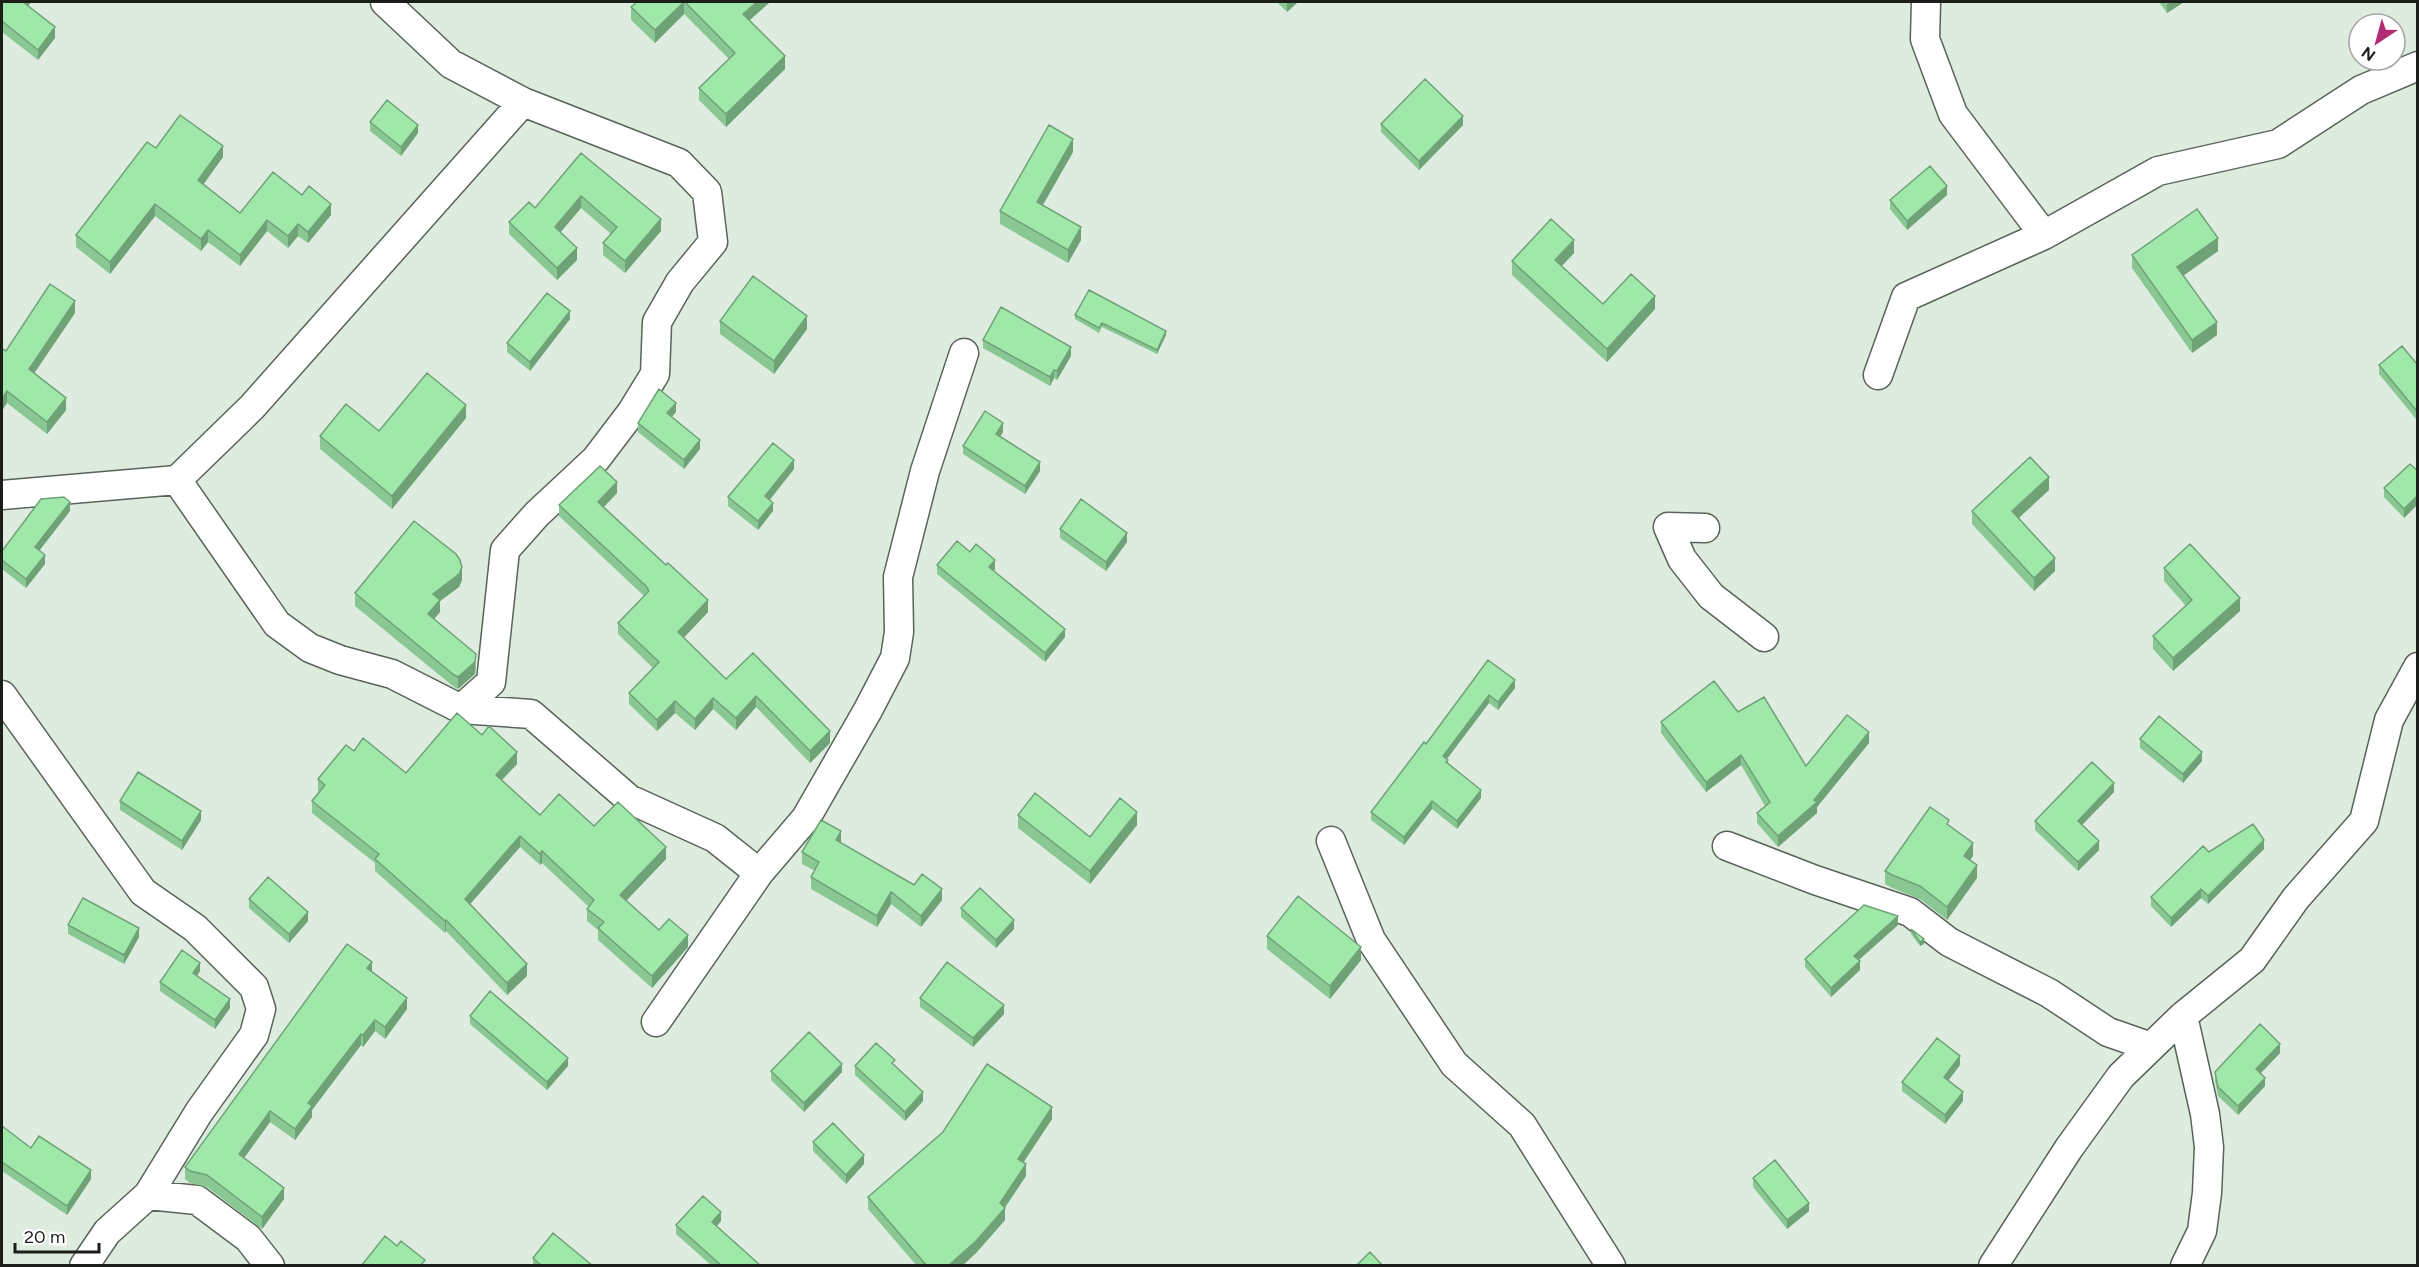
<svg xmlns="http://www.w3.org/2000/svg" width="2419" height="1267" viewBox="0 0 2419 1267" font-family="Figtree,sans-serif">
  <style>
    .lines { fill: none; stroke-linecap: round; stroke-linejoin: round }
    .minor-casing { stroke: #586459; stroke-width: 31 }
    .minor { stroke: #fff; stroke-width: 28 }
    .wall { fill: #89c892 }
    .shaded-wall { fill: #6fa277 }
    .building { fill: #9fe8aa; stroke: #6fa277; stroke-width: 1.5 }
  </style>
  <rect width="100%" height="100%" fill="#deece0"/>
  <g class="lines">
    <g class="minor-casing">
      <path id="minor" d="M385,2l66,62 72,38 156,61 28,29 6,50 -33,40 -23,40 -2,52 -24,39 -35,46 -59,55 -32,36 -14,132 -30,27
        M1926,2l-1,37 28,75 91,121
        M1878,375l28,-78 138,-62 114,-64 120,-27 83,-54 57,-24
        M177,480l75,-73 271,-305
        M2,495l175,-15 100,144 33,24 30,12 52,14 69,35 70,5 98,85 86,39 44,35
        M1705,528l-37,-1 14,32 29,37 53,41
        M2,695l141,197 52,36 59,59 7,22 -7,26 -55,77 -51,83
        M1331,841l40,99 83,124 68,61 89,141
        M1727,846l88,34 95,32 39,30 100,51 59,39 43,15
        M2183,1016l22,98 4,33 -2,46 -5,38 -17,35
        M656,1022l103,-149 47,-55 62,-108 27,-52 4,-26 -1,-55 27,-106 39,-118
        M84,1266l23,-34 41,-37 49,5 51,38 22,28
        M1993,1266l76,-118 52,-72 62,-60 69,-56 44,-62 68,-77 25,-101 29,-53"/>
    </g>
    <use href="#minor" class="minor"/>
  </g>
  <path class="wall" d="M2,2h29l-3,4 27,32 -17,22 -36,-28z
    M637,2h133l-21,19 36,48 -59,58 -27,-27v-12l30,-29 -45,-45 -29,29 -24,-23v-13z
    M1277,2h21l-11,10z
    M2159,2h25l-17,11z
    M370,122l48,11 -17,23 -31,-25z
    M1381,124l82,1 -44,45 -38,-38z
    M156,148l67,9 -20,27 37,29 62,-18 29,20 -23,28 -10,-7 -10,12 -21,-17 -27,35 -32,-24 -7,9 -46,-35 -45,58 -34,-27v-12z
    M1073,152l-30,53 38,35 -13,23 -68,-39v-13z
    M581,153l80,78 -36,42 -22,-18v-12l8,-9 -30,-26 -21,24 17,28 -20,20 -48,-46v-12l26,-14z
    M1947,195l-40,35 -17,-21v-9z
    M2218,251l-35,25 34,59 -25,18 -60,-85v-13z
    M1574,253l-12,13 41,38 52,5 -48,53 -95,-87v-14z
    M75,313l-41,60 32,37 -19,24 -40,-31 -1,-52z
    M1075,315l91,20 -9,19 -55,-27 -3,6 -24,-14z
    M570,319l-40,52 -23,-19v-9z
    M720,321l87,8 -33,45 -54,-40z
    M983,340l88,16 -14,24 -3,-2 -4,8 -67,-38z
    M2418,360v58l-2,1 -37,-45v-9l37,-2z
    M676,412l-4,5 28,32 -16,20 -46,-37v-9z
    M466,418l-74,91 -72,-60v-13l59,-5z
    M1003,432l-3,4 40,35 -15,23 -62,-40v-8z
    M794,469l-24,31 3,11 -15,19 -30,-24v-9z
    M2418,471v33l-14,14 -20,-21v-9z
    M2049,490l-30,28 36,53 -21,20 -62,-67v-13z
    M617,493l-13,14 104,105 -25,26 43,41 27,-26 77,90 -20,20 -54,-56 -20,23 -23,-21 -18,21 -20,-17 -18,18 -28,-27v-11l24,-25 -35,-34v-11l26,-27 -85,-80v-11z
    M70,511l-31,40 6,13 -19,24 -24,-19v-18z
    M1060,529l67,13 -21,29 -46,-33z
    M970,552l25,17 -1,2 71,66 -20,25 -108,-88v-9z
    M2164,568l76,43 -67,60 -20,-22v-13l33,-30 -22,-25z
    M462,580l-3,7 -19,14v11l-6,7 42,47 -1,8 -17,15 -4,-2 -99,-81v-13z
    M1488,660l27,28 -17,22 -9,-7 -42,56 1,4 33,35 -24,31 -25,-20 -28,36 -33,-25v-8l55,-68z
    M1738,712l68,54 63,-23 -52,64v6l-39,34 -21,-24v-10l8,-7 -24,-41 -35,27 -45,-59v-11z
    M482,735l35,29 -15,16 38,35 54,11 72,33 -40,42 33,29 29,17 -36,41 -54,-48v-10l-11,-9v-12l2,-2 -47,-44 -2,2 -20,-18 -50,57 57,72 -20,19 -61,-64 -1,2 -70,-62v-8l-63,-50v-12l7,-9 -1,-1v-12l36,-28 52,22z
    M2140,739l62,22 -19,22 -43,-35z
    M2114,792l-32,33 17,25 -21,21 -43,-41v-9z
    M120,801l81,19 -19,30 -62,-40z
    M1018,815l72,22 47,-12 -47,59 -72,-56z
    M841,843l101,57 -21,27 -30,-23 -14,23 -66,-38v-12l4,-6 -13,-7v-12z
    M2264,849l-56,55 -7,-6 -30,29 -20,-21v-9l58,-45z
    M1973,856l-3,4 7,18 -30,42 -27,-21 -28,-11 -7,-4v-13z
    M249,899l59,22 -19,22 -40,-35z
    M961,908l53,21 -18,19 -35,-31z
    M68,925l71,12 -15,27 -56,-30z
    M1898,925l-39,35 1,10 -29,27 -26,-30v-8z
    M1911,929l13,15 -4,2 -9,-12z
    M1267,936l94,24 -31,39 -63,-50z
    M200,971l-3,5 33,32 -15,21 -55,-38v-9z
    M372,972l35,37 -22,30 -10,-8 -12,16 -2,-2 -49,65v7l-17,23 -25,-18 -26,36 40,41 -22,30 -55,-42 -17,-4 -5,-4v-12z
    M920,998l84,16 -31,33 -53,-40z
    M470,1016l98,50 -21,24 -77,-66z
    M2280,1053l-19,20 4,13 -27,29 -20,-19 -3,-15v-9z
    M1960,1065l-12,16 15,20 -18,23 -43,-33v-9z
    M855,1066h40l28,35 -18,20 -50,-46z
    M771,1071l71,1 -38,40 -33,-32z
    M1052,1119l-28,43 2,14 -21,32v12l-29,33 -14,13h-45l-49,-57v-12z
    M2,1126l29,22 60,31 -24,36 -65,-44z
    M813,1142l51,22 -18,20 -33,-33z
    M1753,1178l56,33 -22,18 -34,-42z
    M721,1221l-4,5 44,40h-49l-36,-32v-9z
    M533,1258l60,8h-60z"/>
  <path class="shaded-wall" d="M23,2h8l-8,11z
    M684,2v12l-29,29v-13z
    M757,2h13l-27,24v-12z
    M1288,2h10l-11,10v-9z
    M2171,2h13l-17,11v-9z
    M55,27v11l-17,22v-10z
    M785,56v13l-59,58v-13z
    M1463,116v9l-44,45v-9z
    M418,125v8l-17,23v-9z
    M1073,139v13l-36,63v-13z
    M223,146v11l-25,35v-12z
    M1947,186v9l-40,35v-9z
    M581,196v12l-26,31v-12z
    M155,204v12l-45,58v-12z
    M331,204v11l-23,28v-11z
    M661,219v12l-36,42v-12z
    M267,220v11l-27,35v-11z
    M298,224v12l-10,12v-12z
    M1081,227v13l-13,23v-13z
    M208,230v12l-7,9v-12z
    M2218,238v13l-41,29v-13z
    M1574,240v13l-19,20v-13z
    M577,248v12l-20,20v-12z
    M1655,296v13l-48,53v-13z
    M75,301v12l-46,68v-12z
    M570,311v8l-40,52v-9z
    M807,316v13l-33,45v-13z
    M2217,322v13l-25,18v-13z
    M1166,331v4l-9,19v-4z
    M1071,347v9l-14,24v-9z
    M1054,370v8l-4,8v-9z
    M7,391v12l-5,8v-12z
    M66,398v12l-19,24v-12z
    M676,403v9l-9,10v-9z
    M466,405v13l-74,91v-13z
    M1003,423v9l-7,11v-9z
    M700,440v9l-16,20v-9z
    M794,460v9l-29,36v-9z
    M1040,462v9l-15,23v-8z
    M2049,477v13l-37,34v-13z
    M617,482v11l-19,20v-11z
    M2418,495v9l-14,14v-9z
    M70,502v9l-35,45v-9z
    M773,503v8l-15,19v-9z
    M1127,533v9l-21,29v-9z
    M45,555v9l-19,24v-9z
    M2055,558v13l-21,20v-13z
    M995,560v9l-6,7v-9z
    M462,567v13l-3,7 -19,14v11l-12,14v-12l5,-20z
    M2240,598v13l-67,60v-13z
    M708,600v12l-30,32v-12z
    M1065,629v8l-20,25v-9z
    M476,654l-1,20 -17,15v-12z
    M1515,680v8l-17,22v-8z
    M1489,695v8l-46,61v-8z
    M756,696v11l-20,23v-12z
    M713,698v11l-18,21v-11z
    M675,701v12l-18,18v-11z
    M830,731v12l-20,20v-12z
    M1869,732v11l-52,64v6l-39,34v-11l36,-36z
    M517,752v12l-21,22v-11z
    M2202,752v9l-19,22v-9z
    M1741,755v10l-35,27v-10z
    M2114,783v9l-36,37v-8z
    M1481,790v8l-24,31v-8z
    M1432,801v8l-28,36v-8z
    M201,811v9l-19,30v-9z
    M1137,812v13l-47,59v-13z
    M841,831v12l-5,-3z
    M520,836v11l-55,63v-11z
    M2264,840v9l-56,55v-8z
    M2099,841v9l-21,21v-9z
    M1973,843v13l-9,13v-13z
    M666,847v12l-46,48v-12z
    M542,851v12l-2,2v-11z
    M1977,865v13l-30,42v-13z
    M942,889v11l-21,27v-11z
    M2201,889v9l-30,29v-9z
    M891,892v12l-14,23v-11z
    M308,912v9l-19,22v-9z
    M1898,916v9l-44,39v-8z
    M446,920v11l-1,2v-12z
    M1014,920v9l-18,19v-8z
    M139,928v9l-15,27v-9z
    M688,935v12l-36,41v-12z
    M1924,939v5l-4,2v-4z
    M1361,947v13l-31,39v-13z
    M1860,961v9l-29,27v-9z
    M372,962v11l-5,-5z
    M200,963v8l-7,11v-9z
    M527,964v12l-20,19v-12z
    M407,998v11l-22,30v-12z
    M230,999v9l-15,21v-9z
    M1004,1005v9l-31,33v-9z
    M375,1020v11l-12,16v-12z
    M361,1034v11l-49,65v7l-17,23v-11l13,-26z
    M2280,1044v9l-24,25v-9z
    M1960,1056v9l-16,21v-9z
    M568,1058v8l-21,24v-8z
    M842,1064v8l-38,40v-9z
    M2265,1078v8l-27,29v-9z
    M923,1092v9l-18,20v-9z
    M1963,1092v9l-18,23v-9z
    M1052,1107v12l-34,51v-11z
    M270,1111v11l-31,43v-11z
    M864,1155v9l-18,20v-9z
    M1026,1164v12l-22,32h1v12l-29,33 -14,13h-14l52,-63z
    M91,1170v9l-24,36v-9z
    M284,1188v11l-22,30v-12z
    M1809,1203v8l-22,18v-9z
    M721,1212v9l-9,10v-9z"/>
  <path class="building" d="M2,2h21l32,25 -17,23 -36,-29z
    M637,2h47l-29,28 -24,-23z
    M685,2h72l-14,12 42,42 -59,58 -27,-26 36,-35z
    M1425,79l38,37 -44,45 -38,-37z
    M387,100l31,25 -17,22 -31,-25z
    M180,115l43,31 -25,34 42,33 33,-41 29,23 7,-9 22,18 -23,28 -10,-8 -10,12 -21,-16 -27,35 -32,-25 -7,9 -46,-35 -45,58 -34,-27 71,-93 9,6z
    M1049,125l24,14 -36,63 44,25 -13,23 -68,-39z
    M581,153l80,66 -36,42 -22,-18 14,-16 -36,-31 -26,31 22,21 -20,20 -48,-46 20,-20 6,6z
    M1930,166l17,20 -40,35 -17,-21z
    M2197,209l21,29 -41,29 40,55 -25,18 -60,-85z
    M1551,219l23,21 -19,20 48,44 28,-30 24,22 -48,53 -95,-88z
    M753,276l54,40 -33,45 -54,-40z
    M50,284l25,17 -46,68 37,29 -19,24 -40,-31 -5,8v-47l1,-3 3,2z
    M1089,290l77,41 -9,19 -55,-27 -3,5 -24,-13z
    M547,293l23,18 -40,51 -23,-19z
    M1001,307l70,40 -14,24 -3,-1 -4,7 -67,-37z
    M2402,346l14,17 2,-3v49l-2,1 -37,-45z
    M427,373l39,32 -74,91 -72,-60 26,-32 33,27z
    M659,389l17,14 -9,10 33,27 -16,20 -46,-37z
    M985,411l18,12 -7,11 44,28 -15,24 -62,-40z
    M773,443l21,17 -29,36 8,7 -15,18 -30,-24z
    M2030,457l19,20 -37,34 43,47 -21,20 -62,-67z
    M2410,464l8,7v24l-14,14 -20,-21z
    M600,466l17,16 -19,20 68,63 2,-2 40,37 -30,32 48,47 27,-26 77,78 -20,20 -54,-55 -20,22 -23,-20 -18,21 -20,-18 -18,19 -28,-27 30,-31 -41,-39 31,-32 -3,-5 -87,-81z
    M64,497l6,5 -35,45 10,8 -19,24 -24,-19v-9l39,-52z
    M1081,499l46,34 -21,29 -46,-33z
    M414,521l42,33 4,6 2,7 -3,7 -26,20 7,6 -12,14 48,40 -1,8 -17,15 -4,-2 -99,-82z
    M957,541l13,11 6,-8 19,16 -6,7 76,62 -20,24 -108,-88z
    M2190,544l50,54 -67,60 -20,-22 39,-36 -28,-32z
    M1488,660l27,20 -17,22 -9,-7 -46,61 5,4 -2,2 35,28 -24,31 -25,-20 -28,36 -33,-25 53,-70 2,2z
    M1714,681l24,31 26,-15 42,69 41,-51 22,17 -55,68 3,2 -39,34 -21,-23 13,-11 -29,-47 -35,27 -45,-60z
    M457,713l25,22 7,-9 28,26 -21,23 44,40 19,-21 35,32 24,-24 48,45 -46,48 39,35 10,-11 19,16 -36,41 -54,-48 6,-6 -17,-13 7,-9 -52,-49 -2,3 -20,-18 -55,63 62,65 -20,19 -61,-63 -1,1 -70,-62 4,-5 -67,-53 13,-16 -7,-6 28,-34 8,6 9,-13 43,35z
    M2159,716l43,36 -19,22 -43,-35z
    M2092,762l22,21 -36,38 21,20 -21,21 -43,-41z
    M138,772l63,39 -19,30 -62,-40z
    M1035,793l55,44 30,-39 17,14 -47,59 -72,-56z
    M1930,807l19,13 -2,4 26,19 -9,13 13,9 -30,42 -27,-21 -28,-11 -7,-4z
    M821,820l20,11 -5,9 78,45 8,-11 20,15 -21,27 -30,-24 -14,24 -66,-39 8,-15 -17,-10z
    M2253,824l11,16 -56,56 -7,-7 -30,29 -20,-21 52,-51 6,6z
    M268,877l40,35 -19,22 -40,-35z
    M980,888l34,32 -18,20 -35,-32z
    M1298,896l63,51 -31,39 -63,-50z
    M83,898l56,30 -15,27 -56,-30z
    M1864,905l34,11 -44,40 6,5 -29,27 -26,-29z
    M1911,929l13,10 -4,3z
    M347,944l25,18 -5,6 40,30 -22,29 -10,-7 -12,15 -2,-1 -53,69 4,3 -17,23 -25,-18 -31,43 45,34 -22,29 -55,-42 -17,-4 -5,-4z
    M182,950l18,13 -7,10 37,26 -15,21 -55,-38z
    M947,962l57,43 -31,33 -53,-40z
    M490,991l78,67 -21,24 -77,-66z
    M2260,1024l20,20 -24,25 9,9 -27,28 -20,-19 -3,-15z
    M809,1032l33,32 -38,39 -33,-32z
    M1937,1038l23,18 -16,21 19,15 -18,23 -43,-33z
    M876,1043l19,17 -3,3 31,29 -18,20 -50,-46z
    M987,1064l65,43 -34,52 8,5 -26,39 5,5 -29,33 -28,25h-21l-59,-69 75,-65z
    M833,1123l31,32 -18,20 -33,-33z
    M2,1126l29,22 8,-12 52,34 -24,36 -65,-44z
    M1775,1160l34,43 -22,17 -34,-42z
    M703,1196l18,16 -9,10 49,44h-39l-46,-41z
    M553,1233l40,33h-51l-9,-8z
    M385,1236l12,10 4,-5 24,19 -5,6h-59z
    M1370,1252l13,14h-27z"/>
  <rect width="2419" height="1267" fill="none" stroke="#1a1f1a" stroke-width="6"/>
  <g transform="translate(2377 42) rotate(216)"><circle r="28" fill="#ffffff" stroke="#a3a5a3" stroke-width="1.5"/>
  <path d="M0-4.5L10 22L0 15L-10 22Z" fill="#b02c74"/>
  <text y="-9" font-size="16" font-weight="bold" text-anchor="middle" fill="#1a1f1a">N</text>
  </g>
  <path d="M15 1243v9h84v-9" fill="none" stroke="#1a1f1a" stroke-width="3"/>
  <text x="24" y="1243" font-size="18" fill="#1a1f1a" stroke="#ffffff" stroke-width="4.5" paint-order="stroke">20 m</text>
</svg>
